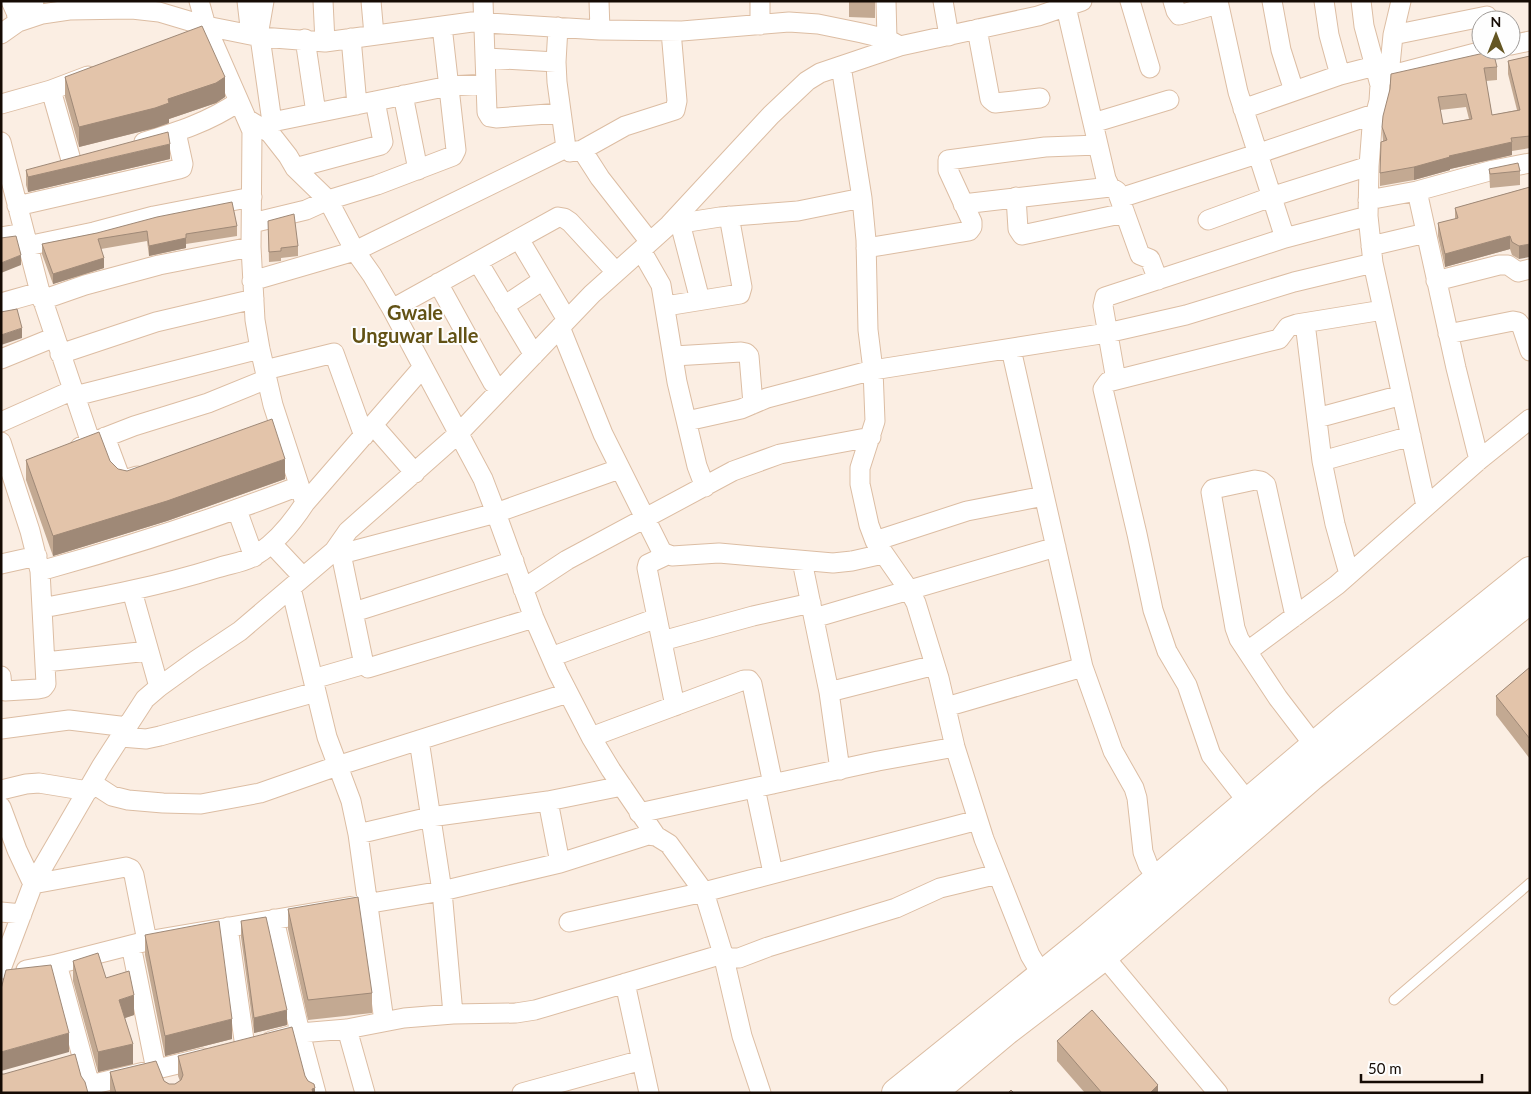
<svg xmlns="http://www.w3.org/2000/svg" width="1531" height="1094" viewBox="0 0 1531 1094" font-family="Lato,sans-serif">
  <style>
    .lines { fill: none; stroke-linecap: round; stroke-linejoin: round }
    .service-casing { stroke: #dcbda3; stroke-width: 11 }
    .minor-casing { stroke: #dcbda3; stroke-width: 21 }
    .primary-casing { stroke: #dcbda3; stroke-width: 30 }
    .service { stroke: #fff; stroke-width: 9 }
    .minor { stroke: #fff; stroke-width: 19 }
    .primary { stroke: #fff; stroke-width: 28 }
    .wall { fill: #c3a992; fill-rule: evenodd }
    .shaded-wall { fill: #9f8977 }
    .building { fill: #e3c4aa; stroke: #9f8977; fill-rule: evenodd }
    .labels { text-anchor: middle; stroke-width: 4; stroke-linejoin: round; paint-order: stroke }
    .district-label { font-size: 20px; font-weight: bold; fill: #625215; stroke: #fefefe }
  </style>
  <rect width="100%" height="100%" fill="#fbeee3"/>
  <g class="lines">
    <g class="service-casing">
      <path id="service" d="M1394,1000l136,-117"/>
    </g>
    <g class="minor-casing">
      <path id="minor" d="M11,1l5,11 2,10
        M199,1l7,25 46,105 -1,116 4,73 5,29 13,56 32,98
        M247,1l3,26 3,3h6
        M264,1l-5,29 13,92
        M323,1l2,41
        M371,1l3,34
        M483,1l4,111 3,5 6,1 65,-5
        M599,1l1,29
        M886,1l1,38
        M943,1l6,35
        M1130,1l20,67
        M1173,1l3,10 3,4 39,-11
        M1218,1l20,91 47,146
        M1272,1l9,49 13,41
        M1324,1l5,34 11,40
        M1361,1l3,25 16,59 -1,16 -7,26 -3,39 -1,50 5,47 53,243
        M1066,7l40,172 4,8 7,4 23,64 10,4 8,21
        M16,12l18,-11
        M760,25v-24
        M558,27l-2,35 1,20 9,66 4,4 12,-2 43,-24 50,-16 2,-9 -6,-70
        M977,29l13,70 5,4 45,-5
        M1,34l17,-12 24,-8 27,-4 63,-1 27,3 47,14 55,11 64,5 147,-20 128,8 82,1 107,-9 29,2 44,9 25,6 13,7
        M1393,35l94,-19
        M351,38l6,67
        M305,39l11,74
        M1511,45l19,-4
        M486,58l70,4
        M841,66l21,132 4,42 2,90 5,40 2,51 -15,47v16l9,41 6,16 34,49 7,13 23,75 16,69 29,92 46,116 12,20
        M1389,75l4,-40 8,-34
        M1392,75l95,-25
        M51,90l20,70
        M403,95l15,75
        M1,104l50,-14 37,-14
        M1243,109l97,-34 35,-9
        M247,119l23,14 18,23 7,12 33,32 27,51 17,24 20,34 91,170 13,34 38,105 24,55 33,64 20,33 45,66
        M1093,123l76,-23
        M262,127l10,-5 177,-36 37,-2
        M1,142l39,150 51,151
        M144,142c33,-10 65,-20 94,-40
        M582,150l18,28 50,64
        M295,168l86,-23 2,-3 -8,-41
        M1417,191l39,177 23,92
        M1016,197l2,32 4,6 103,-22
        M1120,198l137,-44 117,-40
        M1368,200l49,-9 76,-21 37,-7
        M963,204l147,-17
        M17,206l162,-37 3,-1 1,-4 -7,-32
        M1208,220l63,-23 98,-31
        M252,223l54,-13 22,-10 49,-15 76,-29 3,-6 -14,-124
        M680,223l20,77
        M669,225l51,-8 78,-6 64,-13
        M1,237l23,-4
        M519,239l48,81
        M27,246l67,-14 60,-16 98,-19
        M1371,246l55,-13
        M866,248l103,-17 3,-4v-5l-24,-52v-10l97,-13 53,-2
        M641,250l20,35 16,97 20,84 8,21
        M478,262l56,93
        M252,281l103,-30 211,-103
        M1436,281l63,-16h9l10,7 12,-3
        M438,283l55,100
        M42,300l43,-15 74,-20 92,-18
        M1,303l39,-11
        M504,306l39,-26
        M666,306l74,-12 2,-7 -13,-71
        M392,309l166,-92 6,1 6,4 46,50
        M1305,323l17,138 13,63 14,50
        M560,327l43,107 59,118 10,4 47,-3 114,10 19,-2 31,-7
        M1448,334l65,-13 5,1 4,5 8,24
        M1011,349l72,318 30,84 21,37 3,10 6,54 5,13 10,14
        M60,354l96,-32 98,-23
        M674,356l67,-4 5,1 3,3 4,48
        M1,359l54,-22
        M265,370l69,-17 30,83
        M1116,380l-13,-74 2,-9 180,-59 83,-22
        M75,396l185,-47
        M1317,418l85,-23
        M687,421l54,-12 26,-11 106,-28 234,-37 79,-18 108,-33 79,-19
        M1,422l72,-32
        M373,425l42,48
        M105,437l15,40 4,3 13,-4
        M1,442l29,89 10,40 6,113 -3,4 -5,1 -33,2 -3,-3 -1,-12
        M80,447l54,-21 74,-23 59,-24
        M1322,461l89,-25
        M237,510l17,47
        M875,541l92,-30 77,-15
        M272,544l31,33
        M339,544l24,116 5,8 166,-50
        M341,554l155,-41 123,-44
        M667,555l-19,9 -1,4 28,138
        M802,561l27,131 11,78
        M1,564l36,-8
        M40,571c87,-24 174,-52 259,-85
        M291,588l36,149 24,64 7,33 26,187
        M523,589l44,-29 166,-89 47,-17 91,-17
        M132,591l27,96
        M42,608c59,-11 118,-22 175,-40 12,-4 29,-6 39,-13 21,-13 36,-32 49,-52l118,-136
        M354,612l160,-51
        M1295,616l-29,-131 -5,-4 -6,-1 -42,9 -2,3 24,136 4,11 39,59 36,47
        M814,618l242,-71
        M662,641l91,-25 58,-13
        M1248,651l89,-66 142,-125 51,-41
        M551,657l106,-39
        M45,662l104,-11
        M313,679l52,-15
        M829,692l106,-27
        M946,707l137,-40
        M1,729l68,-9 59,7
        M121,737l25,2 14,-3 156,-44
        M591,737l153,-57h5l3,4 21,100
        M419,740l23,151 11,123
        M92,783l20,13 16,4 35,3 38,1 59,-11 77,-27 231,-73
        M755,788l18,85
        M1,790l25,-6 13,-1 49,8
        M548,801l12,62
        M1248,802l-37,-47 -24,-70 -20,-34 -14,-41 -16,-76 -34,-145 5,-7 171,-43 9,-12 9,-3 86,-14
        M1,807l16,43 16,34 93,-17 5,2 3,6 13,66
        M639,813l239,-52 77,-14
        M358,834l72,-17 118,-16 74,-15
        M1,912l21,2
        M274,919l26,114 16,60
        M569,922l135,-30 274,-72
        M228,927l17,120
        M131,945l25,125
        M1097,948l121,145
        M57,964l35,129
        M1,969l32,-85 68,-117 44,-68 14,-12 36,-26 45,-30 94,-80 14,-20 111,-98 133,-139 77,-69 102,-110 36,-34 13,-8 80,-27 138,-30 44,-15
        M26,970l31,-6 90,-23 295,-50 118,-28 88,-28 8,1 13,8 35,48 19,62 19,82 19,57
        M625,983l24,110
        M347,1029l18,64
        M271,1041l29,-8 47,-4 57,-11 49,-4 63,-1 19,-3 188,-56 6,4h10l29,-11 128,-39 44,-20 58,-14
        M90,1085l113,-27
        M522,1093l120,-33"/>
    </g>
    <g class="primary-casing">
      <path id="primary" d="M896,1093l192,-155 257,-218 185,-149
        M932,1093l74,-62 98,-75 208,-180 218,-177"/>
    </g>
    <use href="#service" class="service"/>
    <use href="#minor" class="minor"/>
    <use href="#primary" class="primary"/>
  </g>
  <path class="wall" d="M849,1h26v17l-26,-1z
    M1530,56v92l-18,3v4l-62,14v1l-36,10 -34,6v-13l3,-32 -1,-14 8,-38 1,-15 106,-7v13l-11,1 6,34 25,-5 -9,-36v-13zM1466,107l3,12 -26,5 -3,-14z
    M65,77l160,20 -9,6 -47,16v4l-14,5 -76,19 -14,-50z
    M170,159l-142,33 -2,-7v-15z
    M1489,169l31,2v14l-30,3z
    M1530,187l-11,72 -7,-4 -2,-6 -65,18 -7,-31v-13l17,-4v-11z
    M268,221l30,25v10l-17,2v3l-12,1z
    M237,226v10l-51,8v4l-37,8 -2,-15 -46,8 3,19 -51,16 -11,-30v-10l55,-11z
    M26,460l84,1 8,8 9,2 158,8 -118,42 -114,35 -27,-76z
    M1530,667v92l-34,-44v-19z
    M288,909l84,84v20l-64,7 -20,-91z
    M241,921l46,104 -33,8 -13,-96z
    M145,935l87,104 -67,17 -20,-101z
    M73,961l33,17 28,37 -9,3 8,46 -35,8 -25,-91z
    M1057,1041l101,52h-73l-28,-32z
    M178,1056l127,20 10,17h-205v-21l54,9 5,3h6l5,-3 -2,-5z"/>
  <path class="shaded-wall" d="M225,77v20l-9,6 -47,16v4l-14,5 -76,19v-20z
    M1512,142v13l-62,14v1l-36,10v-13l35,-11z
    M170,144v15l-142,33v-15z
    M1510,236v13l-65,18v-13z
    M186,238v10l-37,8v-10z
    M1530,244v13l-11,2v-13z
    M21,255v10l-20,8v-10z
    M104,258v10l-51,16v-10z
    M22,328v10l-21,7v-10z
    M285,459v20l-118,42 -114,35v-20z
    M134,995v20l-15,5v-20z
    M287,1010v15l-33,8v-15z
    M232,1019v20l-67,17v-20z
    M69,1033v19l-68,19v-19z
    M133,1044v20l-35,8v-20z
    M1158,1085v8h-8z
    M315,1088v5h-3v-4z"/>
  <path class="building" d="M202,26l23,51 -9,6 -48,16 1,4 -14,5 -76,19 -14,-50z
    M1493,51l4,16 -13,1 8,47 28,-5 -12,-49 22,-5v80l-19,2 1,4 -63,14 1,1 -36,10 -34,6 1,-31 6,-2 -5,-13 1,-11 7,-27 1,-15zM1466,94l6,25 -29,5 -5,-27z
    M168,132l2,12 -142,33 -2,-7z
    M1518,163l2,8 -30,3 -1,-5z
    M1530,187v57l-11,2 -7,-4 -2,-6 -65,18 -7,-31 20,-5 -3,-10z
    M232,202l5,24 -51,8v4l-37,8 -2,-15 -49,8 6,19 -51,16 -11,-30 55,-11 60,-16z
    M294,214l4,32 -17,2v3l-12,1 -1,-31z
    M16,236l5,19 -20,8v-25z
    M17,309l5,19 -21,7v-23z
    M272,419l13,40 -118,42 -114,35 -27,-76 73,-28 11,29 8,8 9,2z
    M1530,667v72l-34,-43z
    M358,897l14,96 -64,7 -20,-91z
    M266,917l21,93 -33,8 -13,-97z
    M219,921l13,98 -67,17 -20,-101z
    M98,953l8,25 23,-7 5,24 -15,5 14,44 -35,8 -25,-91z
    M51,965l18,68 -68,19v-63l5,-19z
    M1092,1010l66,75 -8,8h-48l-45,-52z
    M292,1027l13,49 3,5 6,3 1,4 -3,1 1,4h-197l-6,-21 46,-11 8,20 5,3h6l6,-4 2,-5 -5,-19z
    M75,1054l6,22 4,6 3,11h-87v-19h3z
    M1011,1090l3,3h-6z"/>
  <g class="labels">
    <g class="district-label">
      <text x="415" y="320">Gwale<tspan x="415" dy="23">Unguwar Lalle</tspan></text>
    </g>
  </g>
  <rect width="1531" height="1094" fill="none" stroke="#150b04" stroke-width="5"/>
  <g transform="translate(1496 35)"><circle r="24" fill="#fefefe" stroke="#a19d9a"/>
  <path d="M0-4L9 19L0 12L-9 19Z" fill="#645623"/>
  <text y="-8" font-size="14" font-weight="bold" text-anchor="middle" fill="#150b04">N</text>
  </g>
  <path d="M1361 1074v8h121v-8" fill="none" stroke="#150b04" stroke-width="2.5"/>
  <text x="1368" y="1074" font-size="15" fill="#150b04" stroke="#fefefe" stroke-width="4" paint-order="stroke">50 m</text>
</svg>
